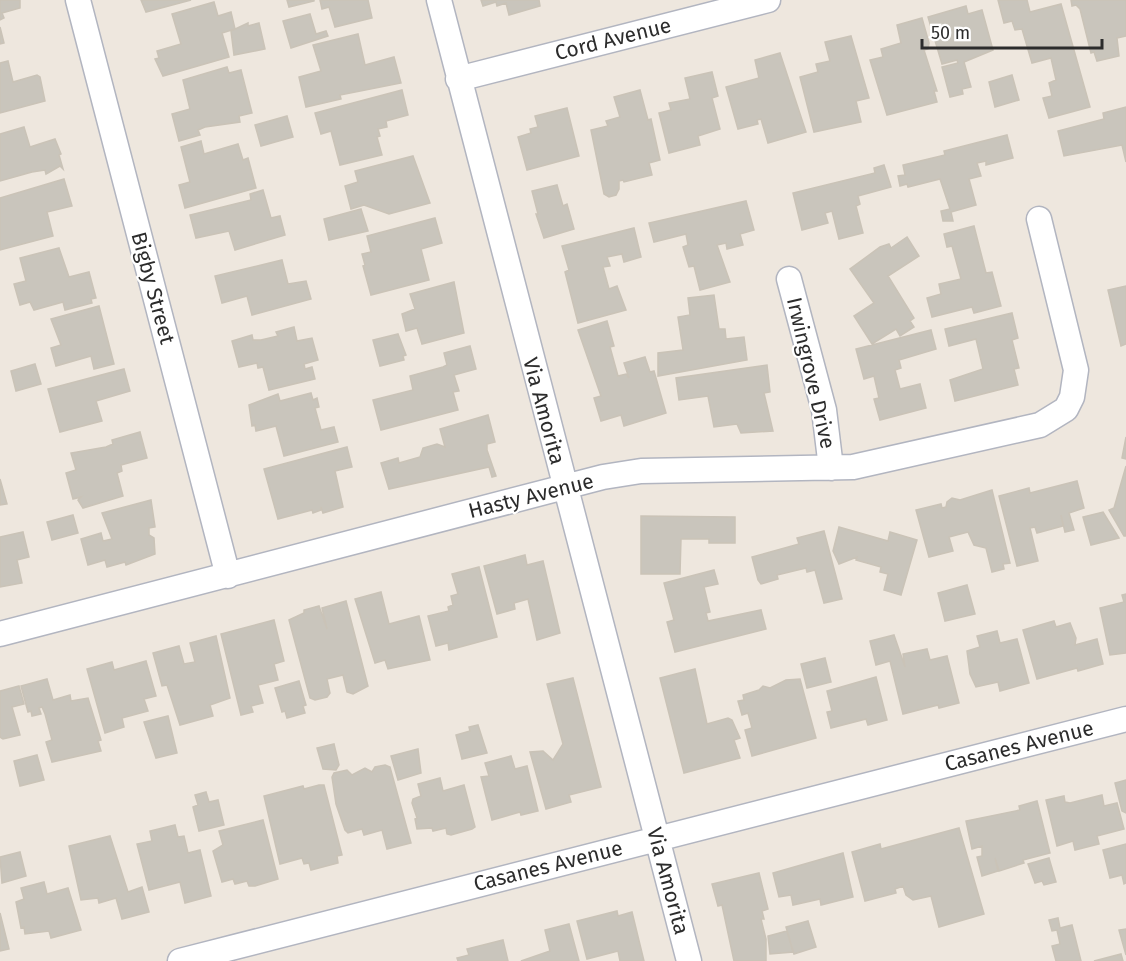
<svg xmlns="http://www.w3.org/2000/svg" width="1126" height="961" viewBox="0 0 1126 961" font-family="'Fira Sans',sans-serif">
  <style>
    .building { fill: #c9c5bc; stroke: #cac3b7; stroke-width: 1.5 }
    .lines { fill: none; stroke-linecap: round; stroke-linejoin: round }
    .street-casing { stroke: #b2b5c0; stroke-width: 27 }
    .street { stroke: #fff; stroke-width: 24 }
    .labels { text-anchor: middle; stroke-width: 4.5; stroke-linejoin: round; paint-order: stroke }
    .street-label { font-size: 21px; fill: #2c2c2c; stroke: #fff }
  </style>
  <rect width="100%" height="100%" fill="#eee7de"/>
  <path class="building" d="M0,0h20v8l-18,5 2,5 -4,2z
    M141,0h50l-45,12z
    M287,0h27v1l-25,6z
    M320,0h48l4,18 -37,9 -6,-20 -7,2z
    M481,0h58l1,6 -31,9 -3,-12 -9,3 -1,-4 -13,4z
    M998,0h29l3,12 31,-8 29,103 -41,11 -6,-20 9,-2 -3,-13 7,-3 -5,-22 -19,5 -10,-34 -7,1 -3,-9 -8,2z
    M1071,0h55v36l-9,2 2,18 -22,5 -3,-9 -3,1 -11,-44 -4,-4 -4,1z
    M214,2l4,14 13,-4 4,17 -13,4 7,24 -66,19 -8,-17 4,-1 -2,-7 24,-7 -9,-30z
    M966,6l2,8 14,-4 11,40 -29,12 7,25 -9,2 1,5 -13,3 -8,-30 16,-4 -1,-3 -15,4 -14,-47z
    M310,14l6,20 10,-3 2,5 -37,12 -8,-27z
    M922,18l7,25 -1,6 -4,1 13,41h-3l3,11 -50,13 -17,-55 13,-3 -2,-8 20,-6 -4,-18z
    M248,23v3l11,-3 6,26 -31,6 -3,-24z
    M0,27l4,16 -4,1z
    M358,34l7,31 29,-8 7,26 -61,12 1,4 -35,8 -7,-30 22,-6 -8,-26z
    M851,36l18,62 -13,3 5,21 -47,10 -14,-55 18,-5 -2,-8 14,-3 -5,-19z
    M780,53l26,79 -38,11 -7,-24 -4,1 1,4 -20,5 -12,-42 33,-9 -4,-18z
    M8,61l5,21 24,-7 3,2 5,24 -45,12v-50z
    M227,67l2,6 12,-3 11,43 -13,3 1,6 -35,5 -7,3 2,5 -21,6 -7,-27 18,-5 -7,-29z
    M712,72l6,24 -6,2 8,31 -22,7 2,9 -31,8 -10,-40 12,-3 -2,-7 21,-4 -5,-21z
    M1012,75l7,25 -24,7 -6,-25z
    M402,90l6,25 -22,6 1,6 -9,2 2,7 -3,1 5,18 -42,10 -9,-34 -10,3 -6,-21z
    M640,90l8,30 3,-1 9,41 -11,3 3,12 -28,7 -1,-2 -4,1v8l-3,6 -7,2 -5,-3 -13,-64 17,-4 -2,-5 14,-4 -6,-20z
    M1126,107v55l-4,-17 -58,11 -6,-25 46,-12 -1,-6z
    M567,108l12,48 -52,14 -9,-33 13,-4 -1,-4 8,-2 -3,-11z
    M287,116l6,21 -32,9 -6,-21z
    M24,127l6,20 25,-8 6,15 -2,1 4,14 -3,-3 -14,8 -1,-4 -13,2 -32,9v-47z
    M1007,135l6,23 -27,7v-4l-9,2 4,13 -12,3 7,26 -25,7 2,9h-10l-2,-10 9,-2 -10,-30 -32,8 -1,-3 -7,2 -2,-10 7,-1 -2,-10 42,-10 -1,-4z
    M201,141l3,13 34,-10 5,16 5,-2 8,30 -71,20 -6,-23 11,-3 -9,-35z
    M413,156l17,47 -41,11 -25,-9 -13,4 -6,-23 13,-4 -3,-11z
    M884,165l7,22 -33,9 2,8 -4,2 7,27 -24,6 -7,-28 -7,2 3,10 -26,7 -9,-37 82,-20 -1,-5z
    M64,179l8,27 -25,6 6,24 -53,14v-52z
    M557,185l6,21 4,-2 7,25 -30,9 -8,-24h2l-6,-23z
    M263,190l8,28 9,-2 5,19 -50,15 -6,-19 -33,7 -6,-23 61,-15 -1,-6z
    M746,201l8,29 -14,4 3,11 -16,4 -1,-6 -9,2 13,37 -30,8 -6,-24 -5,1 -6,-20 5,-2 -2,-11 -32,8 -5,-19z
    M361,209l7,22 -39,9 -5,-21z
    M435,218l7,25 -21,6 8,31 -58,15 -8,-29 2,-1 -3,-11 9,-2 -4,-16z
    M974,226l12,47 6,-1 9,34 -27,7 -2,-6 -40,10 -5,-19 14,-4 -2,-10 22,-5 -9,-33 -5,1 -3,-13z
    M634,228l7,29 -17,5 -2,-8 -15,3 3,9 -7,1 6,22 8,-3 9,24 -48,13 -13,-51 4,-2 -7,-24z
    M907,237l12,19 -31,20 26,42 -4,3 4,6 -14,9 -4,-7 -24,15 -18,-28 20,-13 -24,-34 30,-22 9,-3 2,4z
    M59,248l10,29 20,-5 7,26 -5,1 1,4 -27,7 -2,-8 -29,8 -4,-8 -10,3 -6,-21 12,-3 -6,-23z
    M282,260l6,24 18,-3 5,18 -59,16 -5,-19 -25,7 -7,-27z
    M454,282l10,51 -42,11 -5,-16 -11,3 -4,-17 13,-5 -5,-15z
    M1126,286v58l-5,2 -13,-56z
    M714,295l5,34h6l1,10 18,-2 3,23 -89,16v-23l25,-3 -5,-33 12,-2 -2,-17z
    M99,306l15,58 -20,5 -3,-13 -35,10 -5,-18 10,-3 -10,-26z
    M1012,313l6,25 -6,2 7,28 -5,1 4,16 -63,16 -5,-21 33,-11 -7,-30 -27,7 -4,-17z
    M607,321l7,25 -4,1 8,29 8,-2 3,4 -5,-15 21,-6 5,15 4,-1 12,42 -42,13 -3,-11 -20,6 -7,-23 7,-2 -23,-66z
    M294,327l3,14 15,-3 6,22 -14,4 1,5 7,-2 3,12 -46,11 -6,-23 -5,1 -1,-5 -18,4 -7,-26 20,-6 1,5h8l17,-4 -2,-4z
    M931,330l5,19 -37,11 2,8 -6,2 5,19 20,-5 6,24 -46,12 -6,-21 5,-1 -5,-22 -10,3 -8,-30z
    M398,334l8,21 -3,1 1,4 -24,6 -7,-26z
    M470,346l6,23 -22,6 5,16 -6,1 5,18 -77,20 -8,-30 40,-10 -3,-14 33,-9 4,-2 -3,-12z
    M35,364l6,20 -25,7 -5,-20z
    M767,365l3,27 -6,1 9,38 -32,2 -4,-9 -23,3 -6,-31 -29,4 -3,-22z
    M124,369l6,22 -34,10 6,20 -42,11 -12,-43z
    M311,393l2,7 4,-2 2,9 -4,1 6,22 13,-3 4,15 -54,14 -8,-30 -20,5 -1,-6 -3,1 -3,-21 29,-11 2,7z
    M488,415l7,27 -8,2v6l9,26 -4,1 -3,-10 -100,22 -8,-26 17,-5 1,5 21,-6 3,-9 14,-4 8,3 -5,-18z
    M140,432l7,26 -26,7 1,6 -5,2 6,23 -40,12 -5,-8 3,-3 -8,2 -7,-26 10,-3 -5,-17 35,-6 7,-3 -1,-4z
    M1126,437v22l-4,-1z
    M347,447l5,20 -17,4 8,36 -20,6 -2,-6v3l-8,3 -1,-3 -34,9 -14,-50z
    M1126,466v70h-2l-15,-26 5,-2z
    M0,479l7,25 -7,1z
    M1077,481l7,27 -15,5 5,17 -9,2 -4,-17 2,11 -26,7 -2,-6 -5,1 8,33 -21,5 -18,-70 30,-8 1,5z
    M992,490l18,73 -7,1 1,5 -12,3 -6,-24 -12,-3 -6,-13 -19,5 4,14 -24,6 -13,-47 25,-6 1,4 4,-1 1,-5 5,-4 8,2z
    M151,500l4,27 -6,1v7l5,3 1,16 -29,11 -1,-3 -18,5 -2,-7 -17,5 -7,-26 20,-6 2,8 9,-2 -10,-26z
    M1103,512l16,26 -28,7 -8,-28z
    M73,515l5,18 -26,7 -5,-18z
    M641,516l94,1v26h-26v-4h-28l-1,35h-39z
    M839,527l49,14 2,-9 27,8 -16,55 -17,-5 4,-16 -8,-2 1,-5 -25,-7 1,-3 -18,7 -6,-13z
    M824,531l18,68 -18,4 -9,-33 -8,2 -1,-4 -29,7 1,4 -17,5 -3,-4 -6,-23 47,-13 -2,-6z
    M23,532l6,25 -12,3 5,23 -22,4v-50z
    M525,555l2,10 16,-4 17,72 -23,7 -9,-41 -14,4 1,6 -18,5 -13,-48z
    M479,567l18,70 -48,13 -1,-7 -12,3 -8,-30 21,-5 -1,-4 5,-2 -2,-9 7,-2 -6,-20z
    M714,570l4,14 -14,3 6,25 -4,1 2,8 53,-11 5,19 -91,23 -8,-30 7,-2 -10,-37z
    M967,585l8,29 -30,7 -7,-28z
    M381,592l8,32 30,-8 11,44 -42,9 -3,-9 -10,3 -20,-64z
    M1126,594v59l-16,2 -10,-47 24,-6 -2,-7z
    M346,601l22,85 -15,8 -6,-2 -4,-17 -16,4 3,14 -3,4 -12,3 -5,-2 -21,-78 15,-7v-3l15,-4 8,23 -5,-21z
    M274,620l10,41 -10,3 4,16 -20,5 5,18 -12,3 2,6 -12,3 -20,-81z
    M1054,621l2,6 14,-4 6,15 -1,7 22,-6 6,25 -25,7 -1,-3 -40,11 -14,-49z
    M997,631l3,12 17,-4 12,44 -29,8 -2,-9 -22,5 -6,-13 -3,-23 13,-4 -3,-11z
    M894,635l11,32 -2,-13 24,-5 3,11 17,-4 12,47 -20,5 -1,-3 -35,9 -13,-53 -14,4 -6,-24z
    M216,636l14,62 -20,7 3,11 -33,9 -13,-40 -5,1 -9,-33 26,-7 5,18 11,-2 -5,-19z
    M825,658l6,24 -24,6 -6,-24z
    M146,661l10,35 -12,3 4,12 -26,7 2,9 -19,6 -18,-64 25,-7 2,8z
    M695,669l12,55 21,-6 4,2 8,18 -6,2 6,18 -56,15 -24,-95z
    M876,677l11,43 -19,5 -2,-6 -35,9 -4,-16 5,-1 -5,-20z
    M573,678l28,109 -32,8 2,7 -25,7 -16,-57 13,-1 10,9 10,-16 -16,-60z
    M47,679l6,21 17,-5 1,6 17,-3 13,42 -3,1 3,10 -49,11 -6,-20 6,-2 -7,-26 -3,-7 -3,1 2,6 -9,2 -1,-5 -3,1 -7,-26z
    M800,679l16,59 -64,18 -7,-26 7,-2 -4,-15 -6,2 -4,-14 6,-1 -1,-5 16,-5 4,-4 7,2 16,-8z
    M299,681l7,24 -3,1 2,7 -18,5 -2,-7 -3,1 -7,-24z
    M19,686l5,18 -12,3 8,28 -17,4 -3,-2v-46z
    M168,716l9,37 -21,5 -12,-36z
    M478,725l9,28 -25,6 -6,-24 14,-4 -1,-4z
    M334,744l5,21 -3,5 -13,-1 -6,-21z
    M418,749l3,24 -23,7 -7,-24z
    M37,755l7,25 -24,6 -6,-25z
    M511,756l4,13 12,-3 11,45 -17,4 -1,-3 -28,8 -11,-43 8,-1 -4,-13z
    M385,765l5,2 21,76 -24,6 -5,-19 -18,5 -2,-6 -14,4 -3,-3 -9,-26 -4,-27 2,-4 13,-3 5,5 13,-7 7,4 3,-5z
    M440,778l3,13 21,-6 11,42 -3,2 -21,6 -4,-1 -1,-6 -13,3 -1,-3 -15,1 -2,-10 2,-1 -5,-15 1,-4 8,-3 -3,-12z
    M1126,780v33l-4,-2 -7,-28z
    M319,785h5l18,70 -5,1 1,7 -27,7 -2,-7 -5,1 -2,-6 -22,6 -16,-68 39,-10 1,3z
    M206,792l3,10 9,-2 6,25 -25,6 -6,-24 5,-2 -3,-10z
    M1102,795l2,11 13,-3 7,26 -27,7 2,8 -24,6 -2,-9 -16,5 -11,-46 18,-4 1,6 5,1z
    M1037,801l13,52 -27,7 1,3 -25,8 -4,-13 3,13 -16,5 -5,-19 5,-1v-10l-10,3 -6,-28 54,-11 -1,-4z
    M263,820l15,59 -23,7h-6l-2,-5 -12,3 -2,-5 -11,3 -9,-31 10,-6 -4,-14z
    M175,825l3,12 6,-1 4,17 12,-3 11,46 -26,7 -5,-21 -31,8 -12,-46 15,-3 -2,-10z
    M959,828l25,86 -45,13 -8,-31 -18,4 -7,-5 -3,-9 -8,3 1,4 -31,8 -13,-49 28,-8 1,5z
    M110,836l18,56 14,-5 7,25 -27,7 -6,-21 -17,5 -1,-5 -17,2 -12,-54z
    M1126,844v39l-2,1 -2,-9 -12,3 -7,-28z
    M20,852l6,24 -24,7 -2,-26z
    M843,853l10,44 -32,8 -1,-6 -27,6 -2,-10 -12,2 -6,-24z
    M1049,858l7,24 -12,3 -2,-4 -7,2 -7,-19z
    M759,873l9,36 -6,2 2,8h-3l5,20v22h-32l-12,-56 -4,1 -6,-22z
    M44,882l3,12 21,-6 13,42 -30,8 -2,-7 -24,3 -1,-7 -3,1 -5,-26 8,-3 -3,-11z
    M617,911l1,5 14,-4 12,49h-24l-2,-10 -31,8 -10,-38z
    M0,913l9,36 -9,2z
    M1058,918l2,10 12,-3 9,36h-25l-4,-15 8,-2 -1,-5 -2,-9 -5,1 -3,-11z
    M808,921l8,26 -22,7 -8,-27z
    M569,924l10,37h-58l29,-10 -5,-21z
    M1126,929v26l-7,-25z
    M787,931l6,21 -23,2 -2,-18z
    M503,940l5,21h-50l-1,-3 12,-3 -2,-6z
    M1121,954l2,7h-29z"/>
  <g class="lines">
    <g class="street-casing">
      <path id="street" d="M78,0l150,576
        M439,0l250,961
        M458,79l310,-79
        M789,279l35,131 7,58
        M0,634l603,-157 38,-6 212,-4 187,-42 26,-16 6,-12 4,-27 -37,-151
        M180,961l946,-242"/>
    </g>
    <use href="#street" class="street"/>
  </g>
  <g class="labels">
    <g class="street-label">
      <text transform="translate(613 39) rotate(-14)" y="7">Cord Avenue</text>
      <text transform="translate(153 288) rotate(75)" y="7">Bigby Street</text>
      <text transform="translate(811 373) rotate(77)" y="7">Irwingrove Drive</text>
      <text transform="translate(544 411) rotate(75)" y="7">Via Amorita</text>
      <text transform="translate(531 496) rotate(-14)" y="7">Hasty Avenue</text>
      <text transform="translate(1019 746) rotate(-14)" y="7">Casanes Avenue</text>
      <text transform="translate(548 866) rotate(-14)" y="7">Casanes Avenue</text>
      <text transform="translate(668 881) rotate(75)" y="7">Via Amorita</text>
    </g>
  </g>
  <path d="M922 39v9h180v-9" fill="none" stroke="#2c2c2c" stroke-width="3"/>
  <text x="931" y="39" font-size="18" fill="#2c2c2c" stroke="#ffffff" stroke-width="4.5" paint-order="stroke">50 m</text>
</svg>
